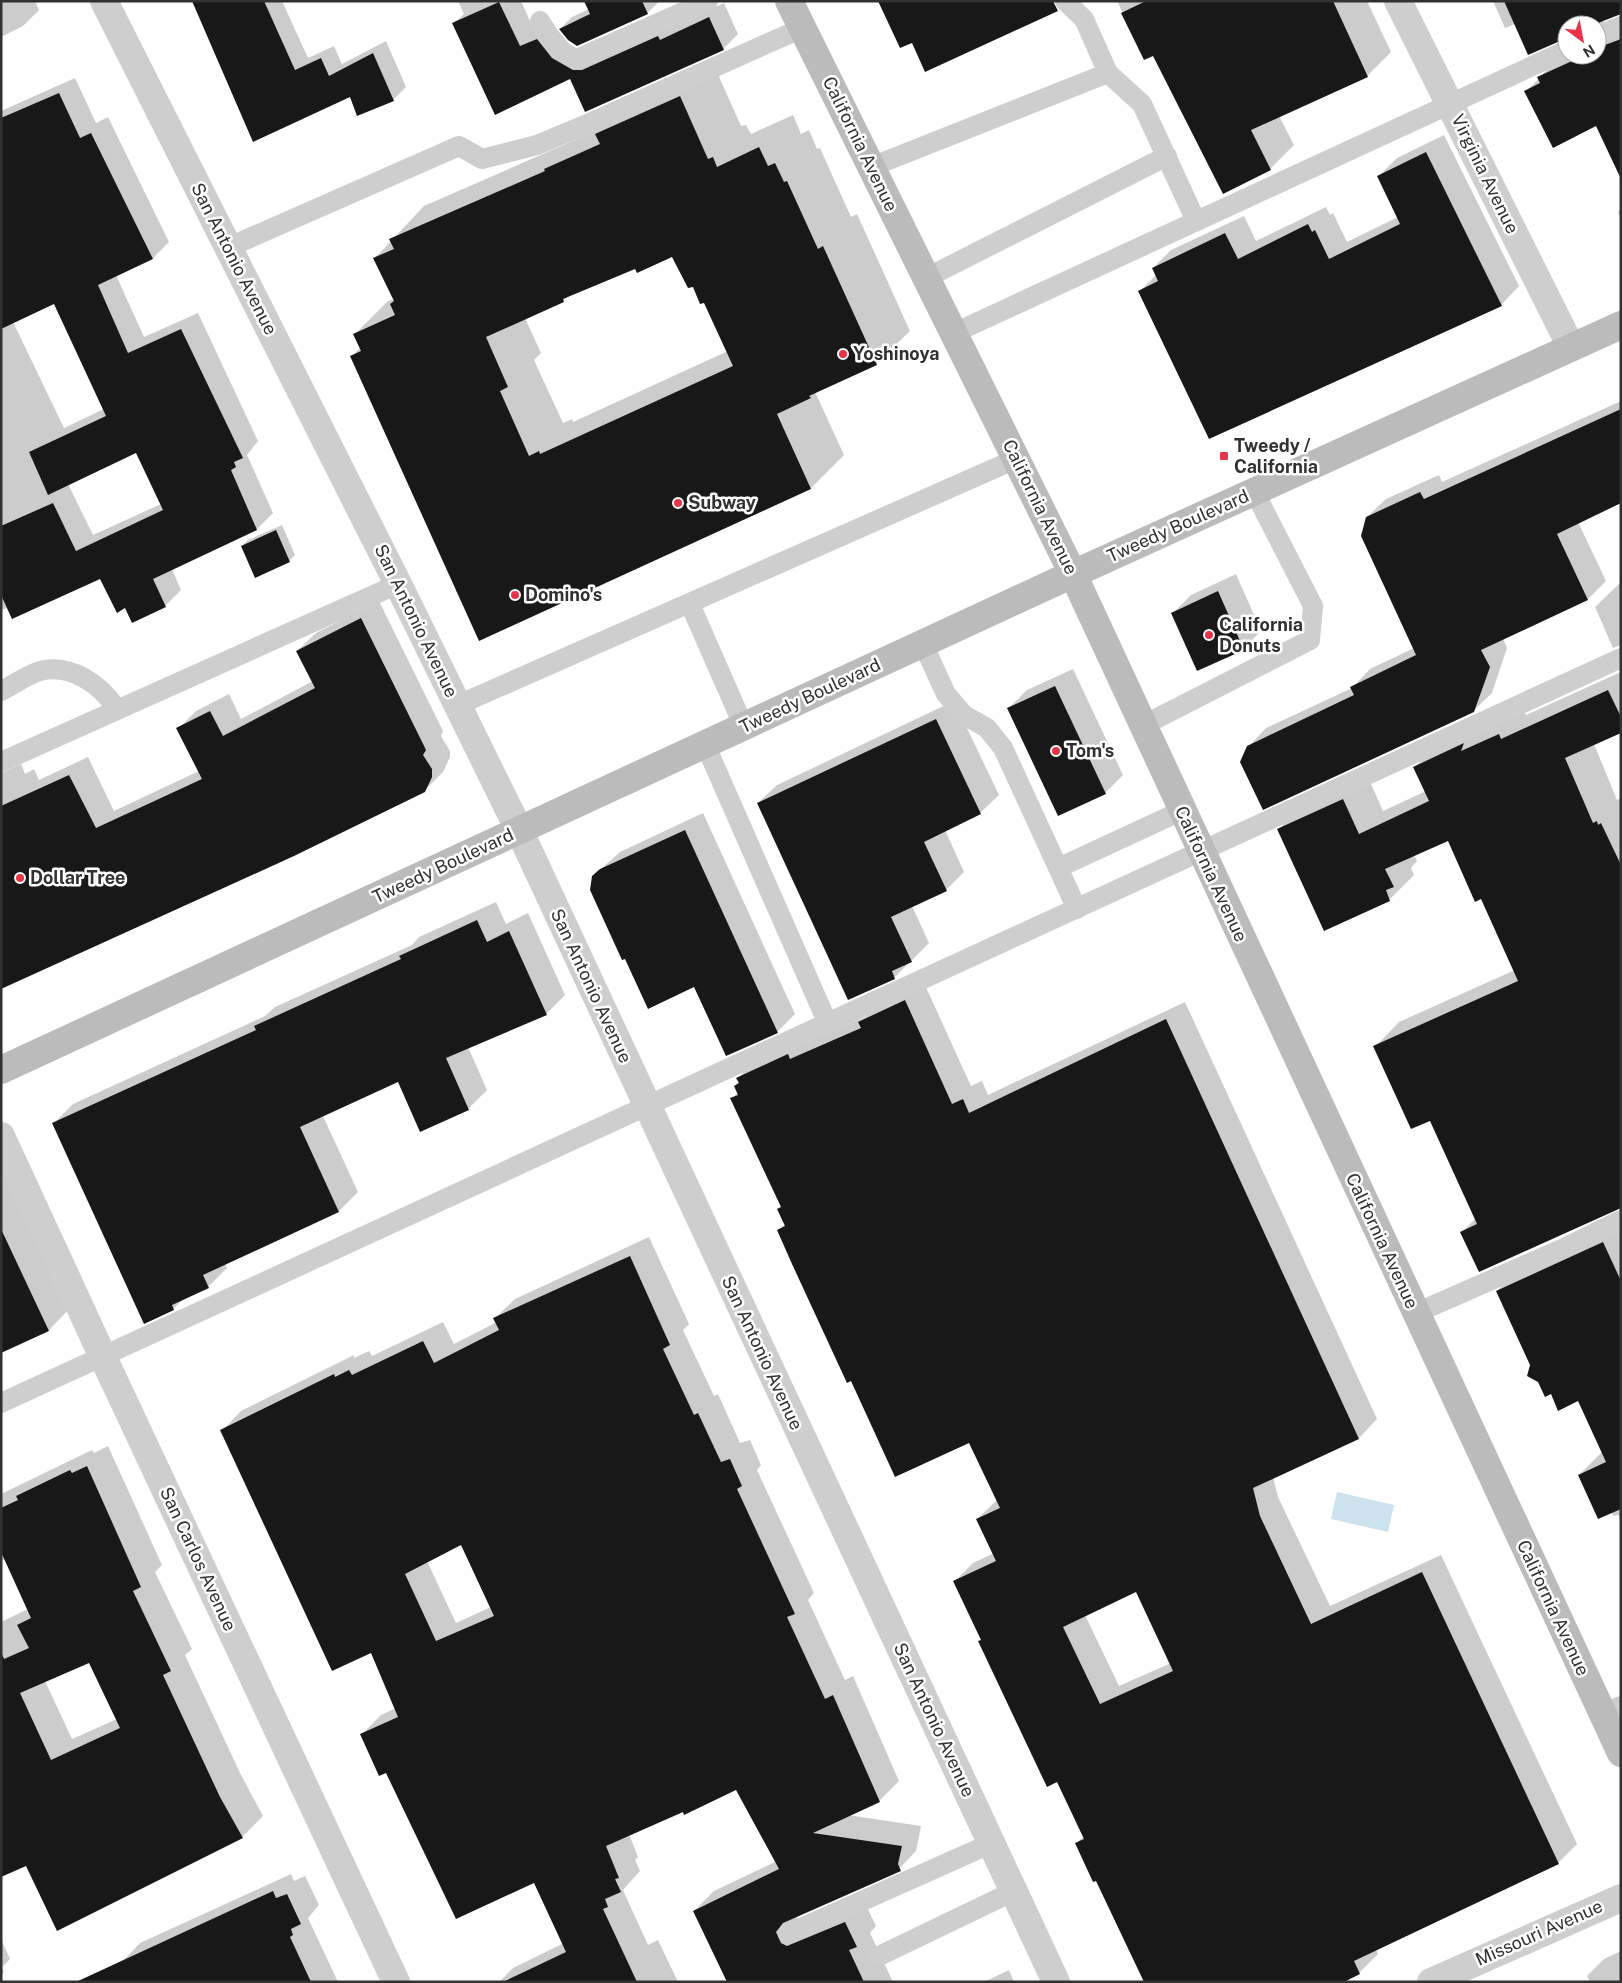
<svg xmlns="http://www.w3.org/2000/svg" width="1622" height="1983" viewBox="0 0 1622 1983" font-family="'Public Sans',sans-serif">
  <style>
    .water { fill: #cce2ed }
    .shadow { fill: #0003; fill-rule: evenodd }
    .building { fill: #181818; fill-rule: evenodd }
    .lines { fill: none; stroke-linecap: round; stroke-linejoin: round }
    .service { stroke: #cecece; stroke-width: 20 }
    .minor { stroke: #cecece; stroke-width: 28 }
    .secondary { stroke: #bbb; stroke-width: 28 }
    .poi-dot { fill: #e7344a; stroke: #fff; stroke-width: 2 }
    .labels { text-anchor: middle; stroke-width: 5; stroke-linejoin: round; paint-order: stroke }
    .street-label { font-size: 18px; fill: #313131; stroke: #fff }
    .poi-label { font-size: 18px; font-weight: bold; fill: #313131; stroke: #fff; text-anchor: start }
  </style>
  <rect width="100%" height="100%" fill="#fff"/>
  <path class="water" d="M1337,1492l57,13 -6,27 -57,-13z"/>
  <path class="shadow" d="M1,1h34l4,9 -16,16 -22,11z
    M193,1h89l26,57 26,-12 8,18 44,-23 20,46 -13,13 -43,-4 -97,44z
    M458,1h63l14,31 17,-8 20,23 21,9 82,-31 49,-22 14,31 -15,15 -152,28 -117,-54 10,-9z
    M586,1h74l-13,12 -87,16 12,-12 17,-8z
    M1117,1h250l24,51 -24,24 -88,40 15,29 -24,24 -116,-115 -9,4z
    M1493,1h128l-18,19 4,8 14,2v105l-95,-43 30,-32 11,-5h30v-30h-30v13l-52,-14 -10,4z
    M713,63l28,63 5,-1 5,9 42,-19 8,19 8,-4 8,19 3,-1 31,69 6,-3 53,117 -34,33 -61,28 29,63 -33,33 -332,151 -127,-283 9,-9 -6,-13 33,-33 6,-2 -19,-41 49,-52 151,-66zM673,255l32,46 23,50 -155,71 -1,-3 -9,4 -29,-63 7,-7 -16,-35 38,-17 7,-6 65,-28z
    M75,78l21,45 12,-6 61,125 -16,16 -37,17 28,62 54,-24 60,128 -11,14 26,58 -16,16 -85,40 9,21 -16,16 -40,1 -24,-30 -100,33v-499zM55,303l49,106 -40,19 -51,-106zM136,451l25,53 -68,31 -25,-51z
    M1444,135l75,151 -18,19 -362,-13 17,-17 -3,-7 18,-18 73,-34 12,25 70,-34 4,8 3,-2 14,29 51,-25 -19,-41 18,-18z
    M1621,209v10l-3,-7z
    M1621,401v101l-43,20 28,59 -18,18 -85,40 4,9 -15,45 -19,18 -225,36 18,-19 86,-40 18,-19 44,-21 -47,-131 19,-18 53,-24 3,7z
    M282,525l13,30 -6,6 -47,-15 6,-6z
    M1236,574l25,57 -18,18 -70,-36 18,-18z
    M1621,582v63l-8,3 -18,-41z
    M379,601l64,130 -2,5 9,15v6l-7,15 -19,19 -423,196v-214l20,-9 4,10 9,-5 5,11 49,-23 26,54 85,-40 -21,-42 18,-18 33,-17 12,25 72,-38 -16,-30 19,-18z
    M1073,669l50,106 -18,18 -96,-85 18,-18z
    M1621,672v60l-27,12 23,56 4,-2v409l-159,25 14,-14 -45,-99 -56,-72 24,-25 116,-52 -33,-73 -34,-58 -34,16 3,6 -6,7 3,7 -25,25 -111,-70 25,-25 64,-30 16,36 43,-20 -11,-24 24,-25 85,-32 2,5z
    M954,701l45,94 -19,18 -35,17 19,42 -18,18 -34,16 17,37 -35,35 -136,-175 19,-18z
    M703,813l92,201 -18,18 -83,-46 -101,-110 27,-24z
    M496,902l10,22 22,-11 37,82 -19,19 -78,33 19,43 -19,19 -69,-28 -76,35 35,76 -19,19 -114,52 2,5 -19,19 -23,11 -12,11 -119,-186 19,-19 192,-88 10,-9 137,-62 7,-8z
    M924,983l47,103 11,-5 6,14 197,-93 192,417 -18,19 -86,39 5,20 52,109 111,-51 136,289 -19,19 -182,86 2,5 -19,19 -262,-94 -21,-35 8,-8 -26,-56 -76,-141 -27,-58 18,-18 21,-10 -17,-34 20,-19 -27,-58 -118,-63 -73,-149 6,-6 -7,-15 4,-3 -50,-107 6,-7 -3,-6 4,-4 -1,-4 18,-18 53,-19 56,-24 13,-13zM1137,1591l34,72 -52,23 -34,-71z
    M1,1156l71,150 -23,24 -48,17z
    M1621,1222v170l-42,8 -28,-8 -20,-27 -34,-74 24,-23z
    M649,1237l40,87 -6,6 31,66 4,-2 22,49 10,-3 11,25 -4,5 57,123 -6,7 37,80 8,-4 46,105 -20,20 -31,14 73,11 -5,25 -20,21 -100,44 1,3 68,-16 11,23 -6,7 23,49h-96l-103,-71 20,-20 63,-30 -40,-72 -108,45 9,23 -3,3 5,11 -17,19 25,55 10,-5 20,42h-179l14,-14 51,-25 -30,-62 -148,-110 -24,-37 19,-19 15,-7 -24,-57 -150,-220 19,-20 113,-56v3l15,-7 3,5 71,-34 11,22 43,-22 -2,-4 20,-19zM461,1544l30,63 -35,16 -29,-62z
    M1621,1444v76l-3,-5 -4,1 -35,-41 22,-22z
    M108,1446l54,119 -7,7 37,77 -7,6 56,120 22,41 -21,21 -215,27 -26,12v-254l27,-13 -23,-50 -4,2v-67l91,-44 2,3zM90,1662l27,57 -45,20 -27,-58z
    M291,1874l3,7 11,-5 14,29 -11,13 30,64h-206l-10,-20 18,-19z
    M1,1939l9,20 -8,8 2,5 -3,3z
    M1621,1951v31h-31l-3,-6 17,-17z
    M1009,1970l5,12h-30z"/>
  <path class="building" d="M192,1h72l31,69 26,-12 8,18 44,-23 21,48 -37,15 -7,-19 -97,45z
    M584,1h58l6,13 -71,32 -9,-6 -9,-11 31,-15z
    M878,1h175l5,10 -133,61 -13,-29 -12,5z
    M1146,1h187l35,76 -117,53 20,40 -48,24 -70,-138 -9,4 -23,-47z
    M1504,1h117v13l-28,11h-26v13l-39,17z
    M499,2l21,44 17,-7 15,19 21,12h9l76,-34 2,4 49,-23 15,33 -139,62 -15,-33 -75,36 -43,-92z
    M1621,39v140l-25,-53 -43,22 -29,-57 16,-8 -3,-6 35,-16 5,-6h20v-7z
    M59,93l21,45 11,-5 62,126 -55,26 30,68 53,-24 62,129 -9,4 2,5 -5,3 26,60 -104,49 13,28 -34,16 -7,-15 -8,5 -17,-34 -88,40 -11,-24v-69l52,-23 23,48 87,-41 -27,-57 -88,42 -19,-43 77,-36 -52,-112 -53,25v-211z
    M680,96l28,63 5,-2 4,10 42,-20 9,19 7,-3 9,19 3,-1 31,68 5,-3 54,119 -68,31 2,2 -34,16 34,75 -332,152 -129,-285 11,-5 -8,-17 42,-19 -5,-11 4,-3 -21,-43 21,-9 -5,-10 156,-68 -1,-2 56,-25 -5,-10zM672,257l16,31 5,-1 7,17 4,-1 29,63 -193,88 -1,-3 -10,5 -29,-65 8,-4 -22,-50 78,-35 -1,-3 72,-30 2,4z
    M1426,152l76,154 -293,133 -71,-148 20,-10 -6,-13 73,-35 13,26 70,-35 4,8 3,-2 14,29 71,-35 -23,-48z
    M1621,409v94l-64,31 31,66 -107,50 9,17 -16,45 -211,98 -23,-48 7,-16 107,-51 -4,-8 66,-32 -55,-119 5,-19 54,-25 4,7z
    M276,530l14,32 -35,16 -14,-32z
    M1218,591l26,59 -47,21 -26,-58z
    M361,618l65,132 -3,5 9,14v8l-7,15 -131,64 -293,133v-183l68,-31 27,53 106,-49 -26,-51 34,-17 13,25 92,-48 -19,-37z
    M1055,686l51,108 -48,22 -51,-108z
    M1608,690l13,27v16l-56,25 28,65 4,-2 1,4 3,-2 20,42v343l-142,64 -19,-40 17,-8 -47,-103 -19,8 -38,-83 145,-65 -37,-82 -6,3 -27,-61 -63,28 9,18 -8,3 4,11 -66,30 -47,-102 66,-30 16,35 70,-33 -16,-34 51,-24 -3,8 38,-17 2,5z
    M936,719l45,95 -57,28 23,49 -56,26 21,45 -20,9 3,8 -47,21 -91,-197z
    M685,830l93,203 -52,23 -32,-69 -46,22 -23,-50 -3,1 -32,-70 2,-14 8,-7z
    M477,920l10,22 22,-11 38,84 -101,43 23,52 -49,22 -22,-50 -98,45 39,85 -136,63 6,13 -37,17 2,5 -30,14 -92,-201 204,-93 -2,-4 147,-67 -2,-3z
    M905,1000l47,104 11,-5 6,14 197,-94 193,420 -106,49 7,28 51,108 111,-52 137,292 -205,97 6,13 -16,8h-200l-48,-101 -3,1 -18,-39 9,-4 -27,-57 -10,5 -69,-146 3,-1 -28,-59 43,-20 -20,-42 24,-11 -31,-65 -74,34 -44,-96 -4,2 -55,-119 -15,-34 8,-4 -8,-17 4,-2 -51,-109 8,-3 -4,-9 5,-3 -3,-5 52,-24 2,5 71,-31 -3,-6zM1136,1592l37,79 -73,33 -37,-77z
    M1,1229l48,102 -48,22z
    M1603,1242l18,39v228l-23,10 -20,-44 28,-13 -28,-61 -20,10 -7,-17 -6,3 -7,-15 -11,-6 3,-11 -34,-74z
    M630,1256l40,89 -7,4 31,66 4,-2 23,49 9,-3 12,27 -5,3 58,125 -8,3 38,82 8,-4 47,107 -67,31 89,13 -4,18 3,7 -118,52 -7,9 5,11 6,3 58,-24 12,25 -8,3 15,32h-137l-34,-71 86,-42 -43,-79 -52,25 -1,-3 -77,34 13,32 -4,1 6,13 -16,7 3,8 -5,2 34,73h-134l63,-30 -32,-69 -78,36 -70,-146 -7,3 -19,-42 38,-17 -27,-64 -39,18 -112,-241 114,-56 1,3 14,-7 3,5 71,-34 11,22 65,-33 -6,-12zM461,1545l33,71 -58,25 -31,-67z
    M87,1466l54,121 -8,4 38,80 -8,4 57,122 23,41 -186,93 -31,-65 -25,11v-225l3,7 25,-11 -12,-23 14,-7 -30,-66v-44l17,-8 -2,-4 54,-26 2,3zM89,1663l31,65 -69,32 -31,-67z
    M273,1891l3,7 11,-4 14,30 -10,5 2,6 -3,2 21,45h-235z"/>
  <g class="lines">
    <path class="service" d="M1065,1l19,18 24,54 34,31 54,117
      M540,21c10,16 18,32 37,38l131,-58
      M1597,36l24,-10
      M871,167l237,-94
      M227,248l232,-102 23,13 55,-14 55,-23 210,-94
      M926,278l241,-122
      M954,333l613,-283
      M690,604l54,123
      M923,644l23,50 18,21 23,13 16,20 74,161
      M1,691c12,-6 26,-16 39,-20 30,-8 60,13 76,37
      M458,705l558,-246
      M1142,726l168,-86 3,-34 -59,-115
      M705,744l123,280
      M1,762l397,-178
      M1058,868l123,-57
      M1416,1313l146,-64 59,-29
      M1,1403l1620,-745
      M1602,1714l19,-8
      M788,1934l204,-91
      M879,1956l135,-65"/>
    <path class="minor" d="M104,1l294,583 121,246 537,1152
      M1398,1l173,346
      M1,1136l102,221 293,625
      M1431,1982l190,-84"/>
    <path class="secondary" d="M789,1l284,573 548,1179
      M1,1070l1072,-496 548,-249"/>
  </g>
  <g class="poi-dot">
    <circle cx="843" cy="354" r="5"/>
    <rect x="1219" y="451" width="10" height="10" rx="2.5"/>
    <circle cx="678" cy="503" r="5"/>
    <circle cx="515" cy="595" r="5"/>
    <circle cx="1209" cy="635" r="5"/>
    <circle cx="1056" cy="751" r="5"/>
    <circle cx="20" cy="878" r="5"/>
  </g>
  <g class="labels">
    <g class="street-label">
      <text transform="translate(860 144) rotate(64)" y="6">California Avenue</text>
      <text transform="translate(1485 174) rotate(64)" y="6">Virginia Avenue</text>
      <text transform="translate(234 259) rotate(63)" y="6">San Antonio Avenue</text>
      <text transform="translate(1040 507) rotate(64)" y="6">California Avenue</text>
      <text transform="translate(1178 526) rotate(-24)" y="6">Tweedy Boulevard</text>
      <text transform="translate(416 621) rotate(64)" y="6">San Antonio Avenue</text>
      <text transform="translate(810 696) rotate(-25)" y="6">Tweedy Boulevard</text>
      <text transform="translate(443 866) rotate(-25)" y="6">Tweedy Boulevard</text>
      <text transform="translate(1211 874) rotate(65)" y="6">California Avenue</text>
      <text transform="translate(591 986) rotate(65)" y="6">San Antonio Avenue</text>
      <text transform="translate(1382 1241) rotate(65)" y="6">California Avenue</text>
      <text transform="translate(762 1353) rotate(65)" y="6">San Antonio Avenue</text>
      <text transform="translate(198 1559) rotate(65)" y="6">San Carlos Avenue</text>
      <text transform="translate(1553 1608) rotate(65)" y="6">California Avenue</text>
      <text transform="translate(934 1720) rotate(65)" y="6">San Antonio Avenue</text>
      <text transform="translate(1539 1933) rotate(-24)" y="6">Missouri Avenue</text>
    </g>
    <g class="poi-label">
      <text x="853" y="360">Yoshinoya</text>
      <text x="1234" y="452">Tweedy /<tspan x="1234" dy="21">California</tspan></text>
      <text x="688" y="509">Subway</text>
      <text x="525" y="601">Domino's</text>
      <text x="1219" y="631">California<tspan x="1219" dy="21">Donuts</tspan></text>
      <text x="1066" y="757">Tom's</text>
      <text x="30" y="884">Dollar Tree</text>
    </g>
  </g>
  <rect width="1622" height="1983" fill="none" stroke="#313131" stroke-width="5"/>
  <g transform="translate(1582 40) rotate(148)"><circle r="24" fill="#ffffff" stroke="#adadad"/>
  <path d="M0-4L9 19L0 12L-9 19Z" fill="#e7344a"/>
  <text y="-8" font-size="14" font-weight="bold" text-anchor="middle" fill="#313131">N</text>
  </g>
</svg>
